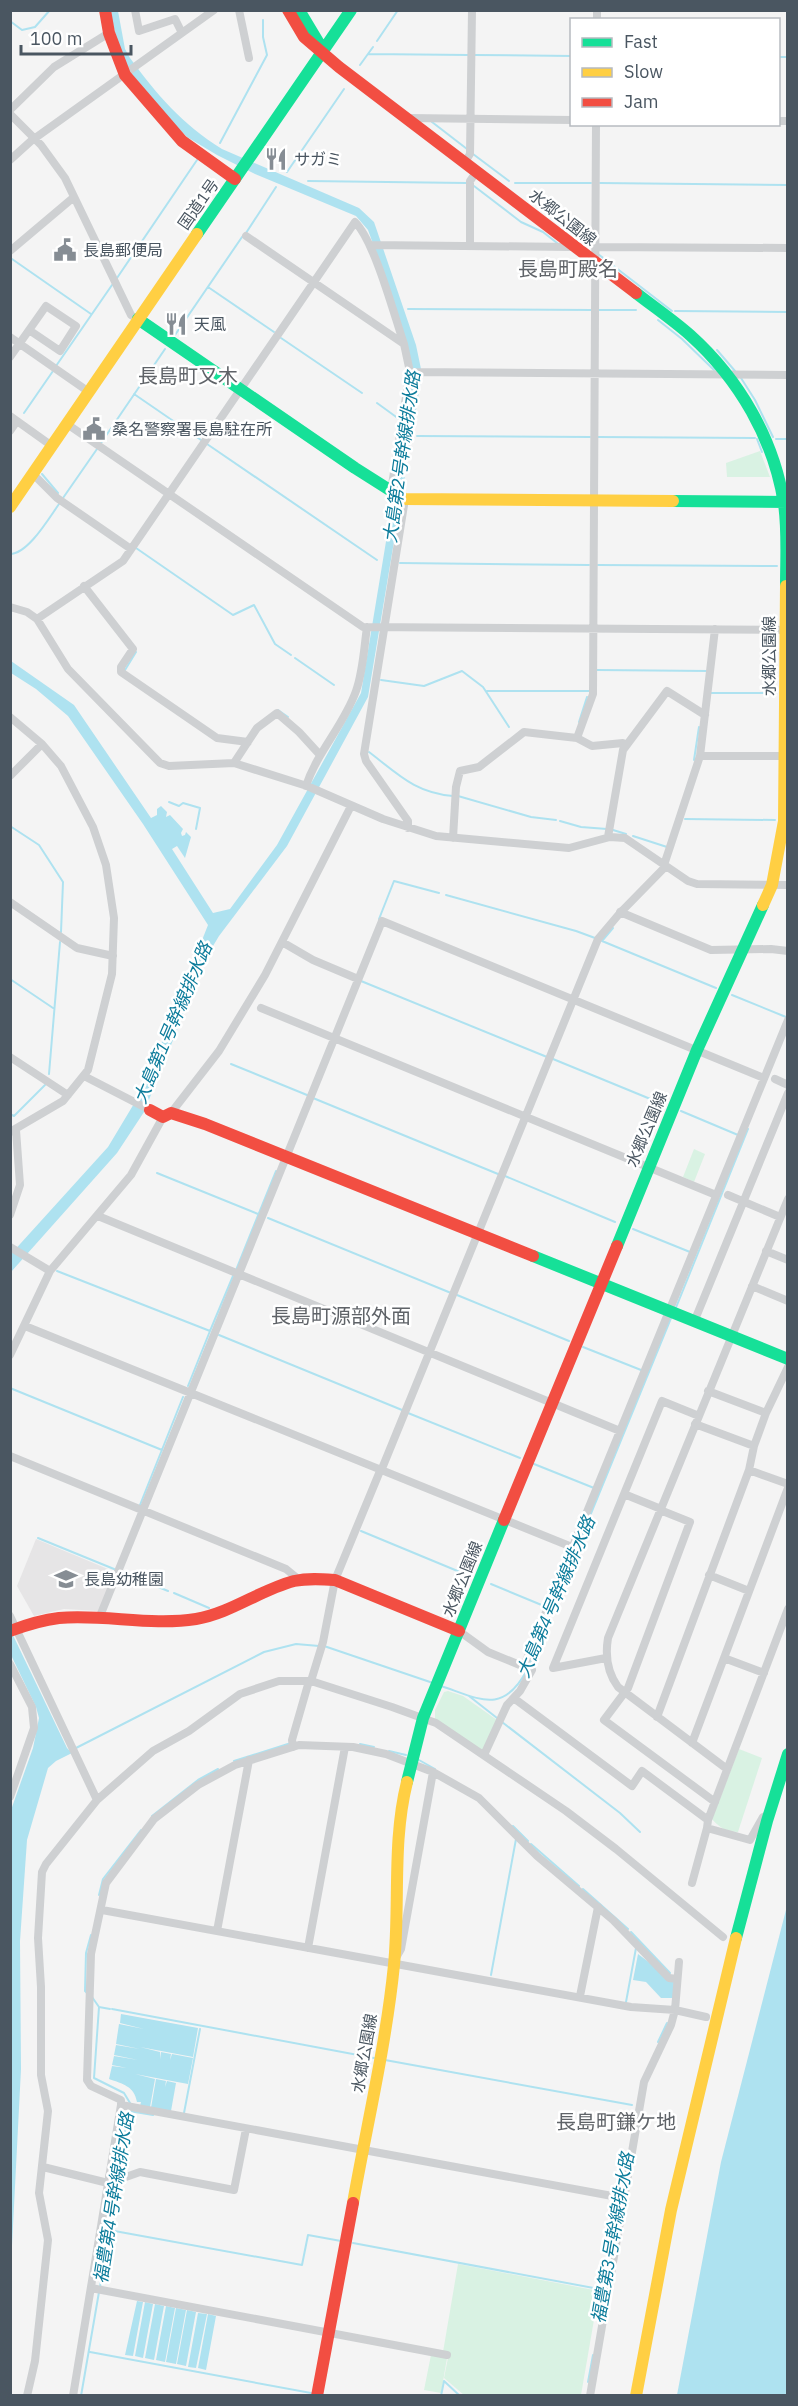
<svg xmlns="http://www.w3.org/2000/svg" width="798" height="2406" viewBox="0 0 798 2406" font-family="'IBM Plex Sans','Noto Sans JP',sans-serif">
  <style>
    .education { fill: #e6e5e6 }
    .green { fill: #d9f2e3 }
    .water { fill: #aee2f0 }
    .lines { fill: none; stroke-linecap: round; stroke-linejoin: round }
    .stream { stroke: #aee2f0; stroke-width: 2 }
    .street { stroke: #ced0d2; stroke-width: 8 }
    .fast { stroke: #16e098; stroke-width: 12 }
    .slow { stroke: #ffcf43; stroke-width: 12 }
    .jam { stroke: #f24e42; stroke-width: 12 }
    .labels { text-anchor: middle; stroke-width: 5; stroke-linejoin: round; paint-order: stroke }
    .poi-label { font-size: 16px; fill: #4a5661; stroke: #fff; text-anchor: start }
    .street-label { font-size: 16px; fill: #4a5661; stroke: #fff }
    .water-label { font-size: 18px; font-style: italic; fill: #0c7c9b; stroke: #fff }
    .quarter-label { font-size: 20px; fill: #5f6368; stroke: #fff }
  </style>
  <rect width="100%" height="100%" fill="#f4f4f4"/>
  <path class="education" d="M36,1539l79,33 -16,39 -35,-2 -30,7 -17,-30z"/>
  <path class="green" d="M760,451l10,26h-43l-1,-14z
    M694,1149l11,5 -11,28 -11,-5z
    M448,1691l15,5 34,24 -13,30h-4l-45,-31v-9l9,-18z
    M739,1749l23,9 -24,74c-12,0 -18,-4 -26,-13z
    M458,2264l141,27 -18,104h-117l-20,-17 5,-25 -6,-1z
    M431,2355l16,3 -6,35 -17,-3z"/>
  <path class="water" d="M110,11h8l7,38 5,9c27,37 52,66 92,91l137,59 15,14 42,123 5,24v11l-53,317 -81,149 -68,90 -12,20 -63,156 -27,41 -106,119v-18l97,-107 36,-60 64,-162 -65,-101 -75,-108 -32,-27 -25,-16v-12l63,44 77,113 6,-3v-6l4,-3 6,6 -1,5 4,-2 13,14 -2,4 1,3 3,-1 1,-3 5,5 -6,21 -8,-12 -5,3 41,64 17,-4 47,-64 84,-152 52,-315 -34,-118 -11,-30 -12,-14 -101,-42 -38,-19 -30,-18 -20,-20 -45,-55z
    M10,1629l57,119 5,5 -16,8 -8,7 -21,72 -7,101 1,128 -10,196v-455l22,-62 6,-30 -3,-11 -25,-52z
    M787,1906v489h-110l44,-233z
    M638,1954l36,27 -1,17h-12l-15,-16 -13,-2z
    M121,2014l77,14 -5,29 -53,-10 20,5v7l1,-7 10,2 -1,6 2,-6 21,4 -5,26 -53,-10 20,5 -5,28 -10,-1 1,-4h-4c-3,-16 -14,-18 -28,-23l3,-13 15,2 -15,-3 2,-9 24,4 -24,-5 2,-10 24,4 -24,-5 3,-20 25,5 -24,-6z
    M156,2079l10,2 -1,6 2,-6 9,2 -5,28 -20,-3z
    M137,2301l6,1 -10,54 -8,-1z
    M145,2302l8,2 -10,54 -8,-2z
    M155,2304l9,2 -10,54 -9,-2z
    M166,2306l9,2 -10,54 -9,-2z
    M176,2308l10,2 -10,54 -10,-2z
    M187,2310l9,2 -10,54 -9,-2z
    M198,2313l9,1 -11,54 -8,-1z
    M208,2314l8,2 -10,54 -8,-2z"/>
  <g class="lines">
    <path class="stream" d="M10,21l12,9 13,-3 15,-17
      M377,41l21,-31
      M368,54l100,1
      M474,55l98,1
      M778,57h10
      M360,65l13,-18
      M432,122l35,27
      M220,143l47,-88 -4,-18v-17
      M473,154l36,27
      M287,172l57,-83
      M308,181l158,2
      M515,183h76
      M600,183l188,2
      M474,186l47,36 22,10 14,11
      M246,233l30,-46
      M598,254l74,57
      M12,259l79,55
      M117,278l80,-118
      M208,287l66,45
      M408,309l184,1
      M599,310h37
      M675,311l113,1
      M658,320l24,19 32,31
      M175,335l67,-98
      M281,338l81,55
      M717,350l18,21
      M56,366l56,-81
      M741,378l14,22 18,37
      M134,394l67,46
      M377,403l22,16
      M24,413l29,-42
      M417,436l173,1
      M598,437l157,1
      M757,439l5,13
      M776,439h12
      M101,443l64,-94
      M207,444l170,116
      M42,474l16,19
      M63,498l34,-49
      M136,548l97,67 21,-10 21,39 16,11
      M10,554c18,0 39,-36 49,-50
      M400,563l189,2
      M598,565l179,1
      M295,658l39,27
      M125,670l11,-18
      M597,670l111,1
      M381,680l43,6 38,-15 21,16 26,40
      M487,691h102
      M711,693h65
      M278,710l10,7
      M579,722l8,-25
      M369,752c29,22 46,41 84,44
      M694,760l5,-33
      M458,796l73,21 25,3
      M169,802l10,4 4,-3 17,5 -4,21
      M685,819l90,1
      M560,821l21,6 26,2
      M10,826l29,19 24,37 -2,50
      M613,830l13,4
      M633,836l34,11
      M446,895l130,36 19,7
      M379,919l15,-38 45,12
      M613,928l-11,13 114,47
      M10,979l43,29
      M361,981l186,76
      M732,995l54,22
      M553,1059l112,46
      M231,1064l76,31
      M49,1074l11,-132
      M313,1098l185,76
      M681,1111l57,24
      M10,1114l4,2 31,-31
      M157,1173l101,41
      M505,1176l110,46
      M268,1218l183,75
      M633,1229l57,23
      M236,1270l40,-99
      M57,1271l153,60 23,-55
      M457,1295l112,46
      M675,1310l73,-181
      M219,1335l183,75
      M583,1347l58,23
      M188,1386l22,-55
      M10,1388l152,62
      M408,1413l112,45
      M534,1464l60,24
      M140,1505l43,-108
      M361,1531l111,46
      M38,1538l76,31
      M122,1572l46,19
      M491,1584l53,22
      M174,1593l35,15
      M324,1646l109,37
      M529,1665l142,-347
      M441,1686c39,13 62,29 86,-16
      M469,1696l28,22
      M502,1722l118,91 20,19
      M360,1744l14,3
      M76,1748l188,-96 32,-8 23,2
      M389,1751l17,4
      M419,1760l16,9
      M234,1761l57,-18
      M152,1816l46,-36 20,-11
      M513,1826l15,15
      M531,1844l48,42
      M583,1889l45,40
      M99,1895l4,-16 38,-49
      M631,1932l39,41
      M491,1975l25,-136
      M88,1994l-3,-3 1,-38 5,-18
      M92,1997l7,10 -5,71 30,15 6,10
      M626,2002l10,-54
      M99,2007l11,2
      M112,2009l262,49
      M658,2042l9,-19
      M385,2060l247,45
      M129,2111l24,4
      M184,2113l16,-84
      M118,2174l11,-65
      M109,2230l193,35 6,-30 33,6
      M353,2243l246,46
      M100,2287l17,-107
      M90,2352l221,41
      M588,2382l5,-27
      M81,2396l18,-104
      M441,2396l3,-15 16,15"/>
    <path class="street" d="M135,10l4,21 36,-12 7,14
      M239,10l10,48
      M597,20v-10
      M10,110l44,-43 55,-34
      M10,114l31,31 24,33 66,137 7,4
      M407,118l165,2
      M778,121h10
      M10,160l21,-19 183,-131
      M465,162l5,-8 2,-144
      M246,236l158,108 6,28 -19,119
      M370,245l203,2
      M470,245v-64l7,-10
      M595,247l193,1
      M10,251l64,-54
      M10,337l79,55
      M10,357l36,-51 30,20 -16,25 -31,-21
      M410,372l378,3
      M10,416l42,30
      M67,424l296,203 425,3
      M10,431l7,-10
      M33,474l24,24 74,51
      M405,499l-41,255 2,7 42,60v7
      M84,586l49,63 -12,18v5l96,66 31,4
      M10,607l17,5 10,7 31,50 92,94 9,3 65,-3 73,23 76,33 53,17 133,12 41,-11 15,1 63,43 9,3 91,1
      M37,619l86,-58 232,-339c20,20 39,93 49,122
      M10,717l32,27 19,22 32,61 13,38 8,53 -2,56 -24,96 -25,31 -53,31
      M577,738l15,8 31,-3 4,2
      M700,756h88
      M234,763l23,-35 20,-15 22,19 21,23
      M10,776l32,-32
      M306,786c11,-34 38,-61 50,-95 7,-19 8,-43 11,-64
      M608,837l15,-87 44,-59 38,24
      M453,838l3,-51 4,-16 19,-4 45,-35 53,6 16,-44 3,-570
      M664,865l36,-109 15,-127
      M10,902l67,46 36,8
      M620,912l91,38 60,-1 17,2
      M282,942l31,18 45,19
      M261,1008l455,187
      M10,1057l58,38
      M84,1076l66,34
      M775,1079l13,6
      M171,1113l48,-62 46,-76 86,-169
      M728,1195l52,22
      M10,1215l10,-30 -4,-55
      M98,1216l522,215
      M10,1247l40,24
      M766,1251l22,9
      M752,1286l36,15
      M694,1322l94,-229
      M25,1326l547,221
      M10,1355l40,-84 81,-96 32,-58
      M708,1391l58,22
      M695,1424l59,22
      M10,1456l276,113 11,9
      M749,1470l39,14
      M381,1471l217,-532 22,-26 46,-47
      M624,1494l37,15
      M660,1510l30,12 -62,166 -24,32 111,82
      M709,1575l40,16
      M10,1616l87,184
      M100,1616l282,-695 382,157
      M459,1631l29,21 44,18 -12,21 -13,14 -23,50
      M606,1658l-53,10 109,-267 37,15
      M724,1658l40,15
      M10,1664l22,43 2,21 -24,69
      M524,1666l264,-646
      M311,1681l12,-39 12,-62 45,-109
      M515,1699l117,87 10,-15 66,49
      M657,1717l92,-247 5,-24 12,-33 22,-46
      M692,1743l96,-255
      M293,1747l-1,-7 17,-59
      M727,1769l-109,-82c-11,-15 -13,-31 -10,-49l180,-439
      M769,1815l-6,2 -13,23 -43,-12 1,-8 80,-211
      M692,1883l15,-55
      M102,1910l529,97 44,3 31,7
      M217,1931l32,-171
      M308,1948l37,-201
      M397,1956l4,-7 32,-177
      M580,1996l18,-89
      M121,2105l502,93
      M43,2167l65,16
      M109,2176l14,2 17,-6 94,18 12,-61
      M91,2288l356,67
      M27,2396l8,-35 13,-121 -9,-47 9,-82 -7,-36v-88l-3,-49 4,-66 4,-8 51,-64 56,-49 36,-20 51,-37 39,-13h32l81,26 44,16 130,88 50,38 107,88
      M73,2396l48,-291v-5l-30,-14 -4,-6 4,-126 15,-71 48,-64 44,-34 37,-20 64,-20 54,2 33,7 47,18 46,26 58,58 76,64 56,58 8,1
      M590,2396l54,-314 27,-57 4,-15 4,-48"/>
    <path class="fast" d="M299,10l21,35
      M197,234l154,-224
      M636,293c18,14 37,27 54,42 49,44 84,104 94,169 4,27 2,55 2,82
      M138,319l217,149 41,26
      M673,501l115,1
      M617,1246l80,-196 66,-145
      M533,1256l255,103
      M407,1782l16,-64 81,-198
      M736,1938l31,-117 21,-67"/>
    <path class="slow" d="M396,494l9,5 268,2
      M10,507l187,-273
      M763,905l9,-20 12,-64 2,-235
      M353,2203c14,-79 33,-158 41,-238 6,-61 -2,-123 13,-183
      M636,2396l35,-186 65,-272"/>
    <path class="jam" d="M105,10l4,23 16,42 57,66 53,38
      M288,10l16,27 35,30 297,226
      M150,1110l13,7 8,-4 34,11 328,132
      M504,1520l113,-274
      M10,1631c16,-6 32,-11 49,-13 45,-4 91,8 137,1 35,-6 64,-29 98,-38 14,-3 27,-2 41,-1l124,51
      M317,2396l36,-193"/>
  </g>
  <defs>
    <g id="restaurant-bare" transform="scale(1.8)"><path d="M-5-6h1v4h1v-4h1v4h1v-4h1v5L-1.5 .5V6h-2V.5L-5-1ZM5-6V6H3V1.5H1.5Q1.5-4 5-6Z" fill="#868d94" stroke="#fff" stroke-width="2.5" paint-order="stroke"/></g>
    <g id="civic-bare" transform="scale(1.8)"><path d="M-.6-6.5H3V-4.5H.6V-3L4-1V1h2V6H-6V1h2V-1L-.6-3ZM-1.2 2.5V6h2.4V2.5Z" fill="#868d94" stroke="#fff" stroke-width="2.5" paint-order="stroke"/></g>
    <g id="school-bare" transform="scale(1.8)"><path d="M0-5L7-2L0 1L-7-2ZM-4 1L0 2.5L4 1V4Q0 6-4 4Z" fill="#868d94" stroke="#fff" stroke-width="2.5" paint-order="stroke"/></g>
  </defs>
  <g fill-rule="evenodd">
    <use href="#restaurant-bare" x="276" y="159"/>
    <use href="#civic-bare" x="65" y="250"/>
    <use href="#restaurant-bare" x="176" y="324"/>
    <use href="#civic-bare" x="94" y="429"/>
    <use href="#school-bare" x="66" y="1579"/>
  </g>
  <g class="labels">
    <g class="poi-label">
      <text x="294" y="165">サガミ</text>
      <text x="83" y="256">長島郵便局</text>
      <text x="194" y="330">天風</text>
      <text x="112" y="435">桑名警察署長島駐在所</text>
      <text x="84" y="1585">長島幼稚園</text>
    </g>
    <g class="street-label">
      <text transform="translate(198 204) rotate(-55)" y="6">国道1号</text>
      <text transform="translate(563 217) rotate(38)" y="6">水郷公園線</text>
      <text transform="translate(769 656) rotate(-90)" y="6">水郷公園線</text>
      <text transform="translate(646 1129) rotate(-67)" y="6">水郷公園線</text>
      <text transform="translate(462 1579) rotate(-68)" y="6">水郷公園線</text>
      <text transform="translate(364 2053) rotate(-80)" y="6">水郷公園線</text>
    </g>
    <g class="water-label">
      <text transform="translate(402 457) rotate(-82)" y="6">大島第2号幹線排水路</text>
      <text transform="translate(173 1023) rotate(-67)" y="6">大島第1号幹線排水路</text>
      <text transform="translate(556 1597) rotate(-67)" y="6">大島第4号幹線排水路</text>
      <text transform="translate(114 2198) rotate(-81)" y="6">福豊第4号幹線排水路</text>
      <text transform="translate(613 2238) rotate(-80)" y="6">福豊第3号幹線排水路</text>
    </g>
    <g class="quarter-label">
      <text x="568" y="276">長島町殿名</text>
      <text x="188" y="383">長島町又木</text>
      <text x="341" y="1323">長島町源部外面</text>
      <text x="616" y="2129">長島町鎌ケ地</text>
    </g>
  </g>
  <rect width="798" height="2406" fill="none" stroke="#4a5661" stroke-width="24"/>
  <rect x="570" y="18" width="210" height="108" fill="#ffffff" stroke="#b7bbc0" stroke-width="1.5"/>
  <rect x="582" y="38" width="30" height="9" fill="#16e098" stroke="#b7bbc0" stroke-width="1.5"/>
  <text x="624" y="48" font-size="18" fill="#4a5661">Fast</text>
  <rect x="582" y="68" width="30" height="9" fill="#ffcf43" stroke="#b7bbc0" stroke-width="1.5"/>
  <text x="624" y="78" font-size="18" fill="#4a5661">Slow</text>
  <rect x="582" y="98" width="30" height="9" fill="#f24e42" stroke="#b7bbc0" stroke-width="1.5"/>
  <text x="624" y="108" font-size="18" fill="#4a5661">Jam</text>
  <path d="M21 45v9h110v-9" fill="none" stroke="#4a5661" stroke-width="3"/>
  <text x="30" y="45" font-size="18" fill="#4a5661" stroke="#ffffff" stroke-width="4.5" paint-order="stroke">100 m</text>
</svg>
